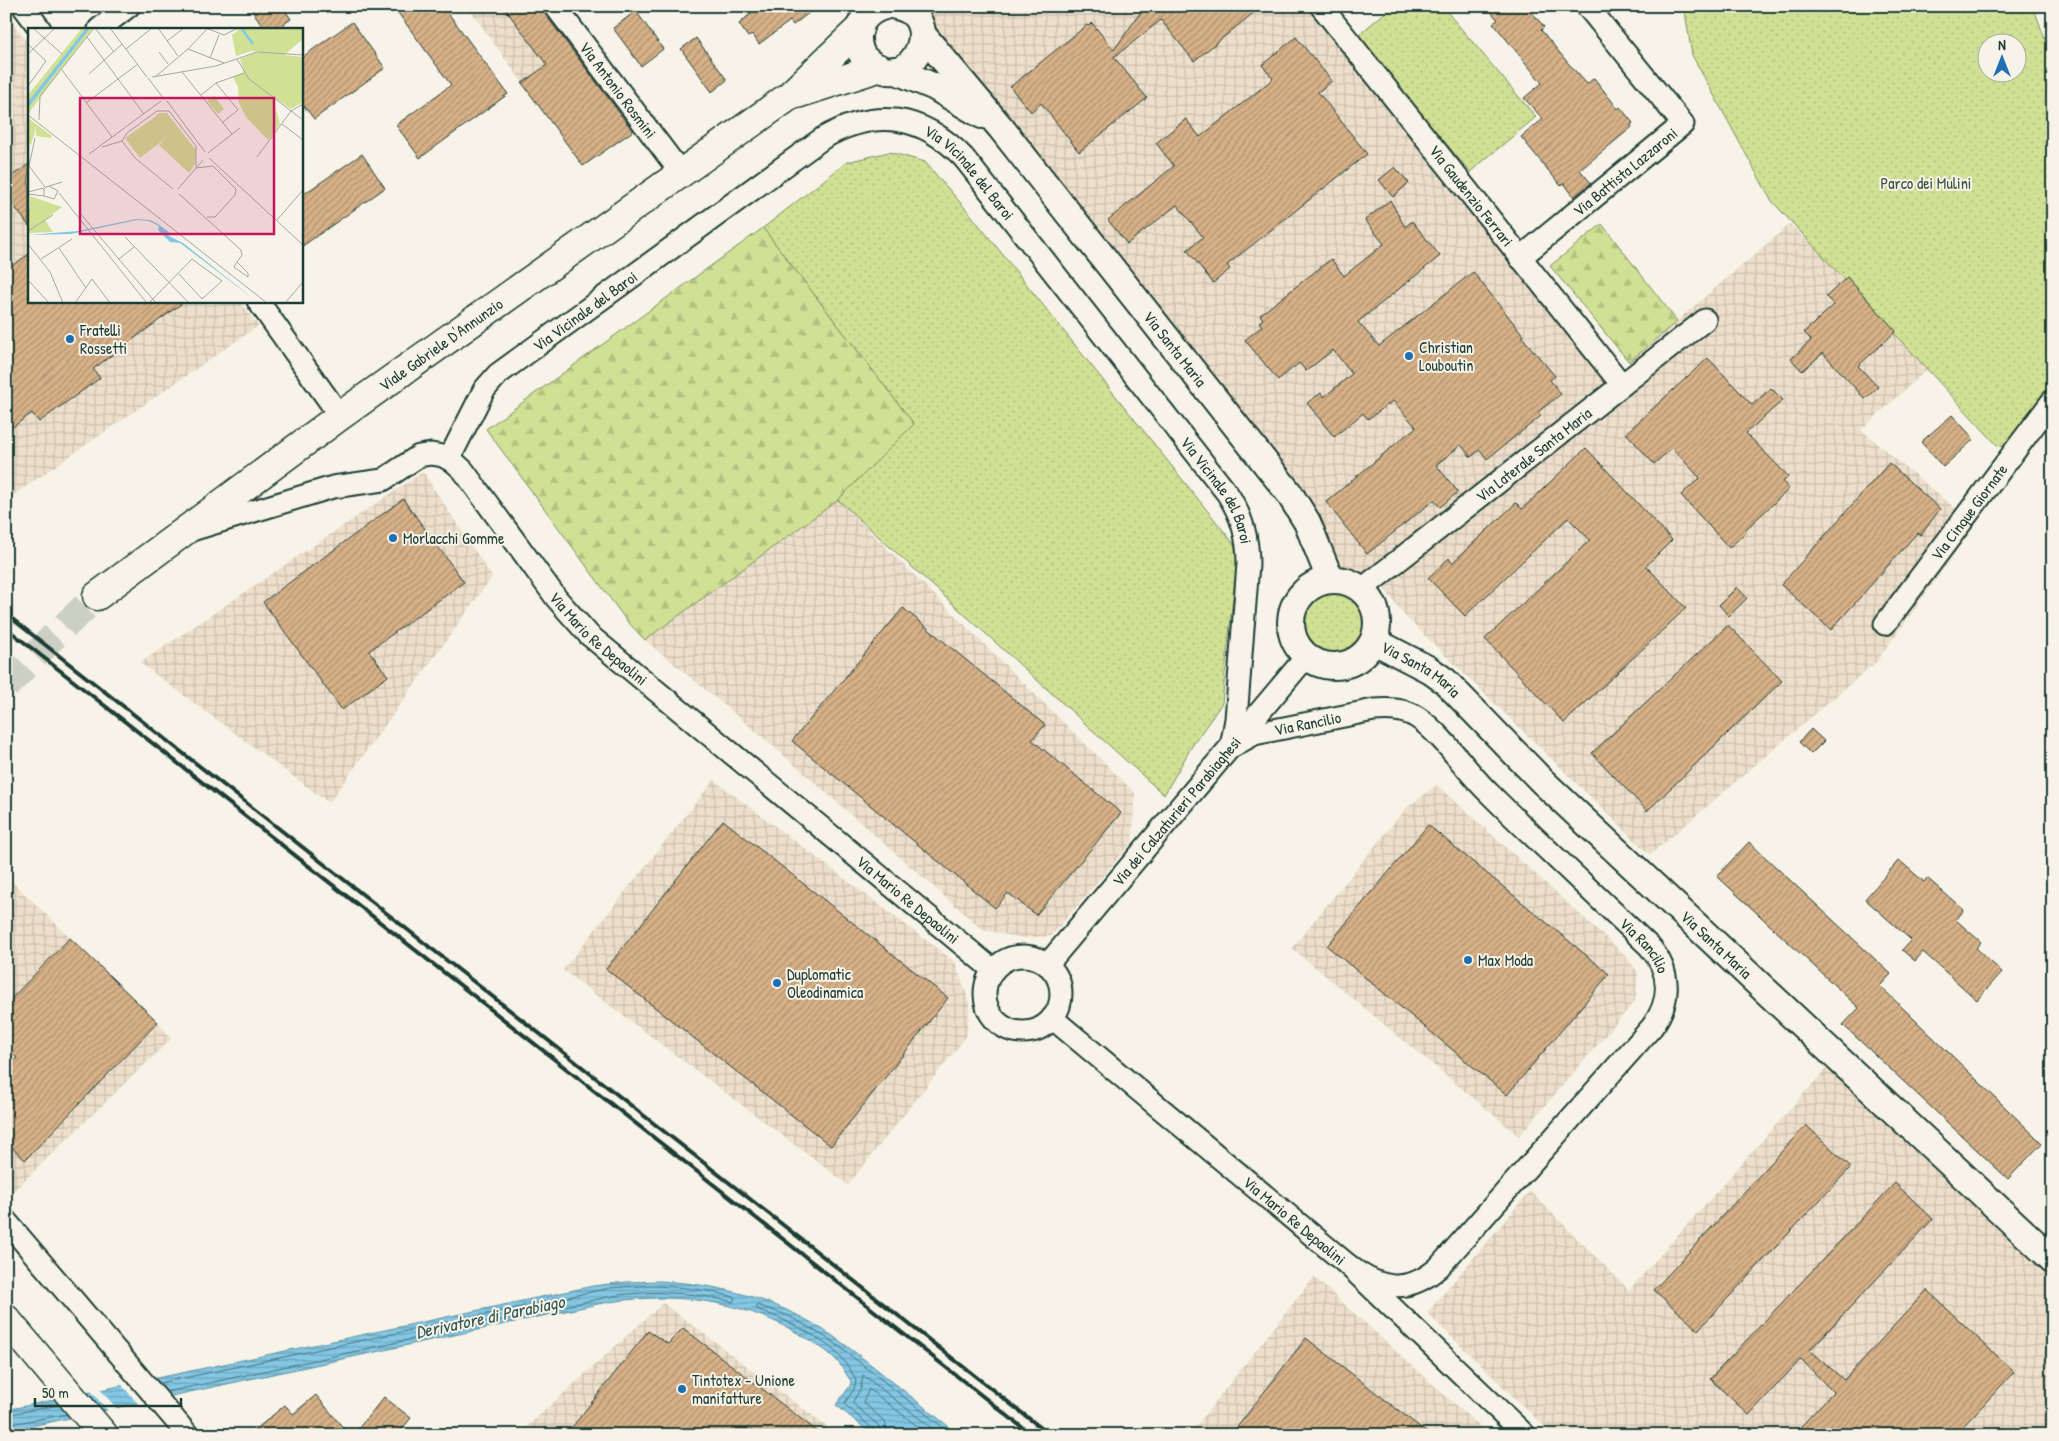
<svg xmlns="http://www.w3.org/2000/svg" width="2059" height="1441" viewBox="0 0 2059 1441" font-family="'Patrick Hand',sans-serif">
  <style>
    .industrial { fill: url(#industrial-grid) }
    .green { fill: url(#green-dots); stroke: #788e64; fill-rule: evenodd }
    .forest { fill: url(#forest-firs); stroke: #788e64 }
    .water { fill: url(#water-rules); stroke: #5c909e }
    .pier { fill: #f7f3e8 }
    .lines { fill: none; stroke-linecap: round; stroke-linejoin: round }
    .shore { stroke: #47747b; stroke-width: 1 }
    .building { fill: url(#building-hatch); stroke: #1f3d34 }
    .secondary-tunnel { stroke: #cccfc4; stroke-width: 28; stroke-dasharray: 28 14; stroke-linecap: butt }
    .minor-casing { stroke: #1f3d34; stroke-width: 25 }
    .tertiary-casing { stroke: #1f3d34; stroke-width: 30 }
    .secondary-casing { stroke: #1f3d34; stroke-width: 31 }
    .minor { stroke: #f7f3e8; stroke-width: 21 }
    .tertiary { stroke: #f7f3e8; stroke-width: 26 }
    .secondary { stroke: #f7f3e8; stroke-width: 28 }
    .rail { stroke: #1f3d34; stroke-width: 4 }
    .poi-dot { fill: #1f6fb2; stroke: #f7f3e8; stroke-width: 2 }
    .labels { text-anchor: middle; stroke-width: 4; stroke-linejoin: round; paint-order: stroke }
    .street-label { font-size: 16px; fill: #1f3d34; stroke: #f7f3e8 }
    .park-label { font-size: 16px; fill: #3a5542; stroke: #f7f3e8 }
    .poi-label { font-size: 16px; fill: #1f3d34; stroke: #f7f3e8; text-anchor: start }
    .water-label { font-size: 18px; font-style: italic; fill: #335957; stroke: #f7f3e8 }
    .inset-river { fill: none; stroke: #84c7e5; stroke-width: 2.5 }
    .inset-road { fill: none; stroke: #a1aaa0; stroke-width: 1 }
    .view { fill: #c2185b; fill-opacity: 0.15; stroke: #c2185b; stroke-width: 2.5 }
    .inset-edge { fill: none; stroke: #1f3d34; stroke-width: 2.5 }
  </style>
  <defs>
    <pattern id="industrial-grid" width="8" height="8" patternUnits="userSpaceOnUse" patternTransform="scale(1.25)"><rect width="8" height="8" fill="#eddfcb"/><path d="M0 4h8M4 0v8" fill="none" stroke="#cbc0af"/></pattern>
    <pattern id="green-dots" width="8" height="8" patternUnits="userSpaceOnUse" patternTransform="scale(1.25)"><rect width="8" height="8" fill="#d0e094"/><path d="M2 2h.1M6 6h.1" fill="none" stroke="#b2c180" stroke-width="1.8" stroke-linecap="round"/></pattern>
    <pattern id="forest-firs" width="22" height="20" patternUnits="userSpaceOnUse" patternTransform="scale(1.25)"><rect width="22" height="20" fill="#d0e094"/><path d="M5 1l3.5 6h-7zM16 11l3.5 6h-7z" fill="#b2c180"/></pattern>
    <pattern id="water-rules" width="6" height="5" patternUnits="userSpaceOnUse" patternTransform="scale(1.25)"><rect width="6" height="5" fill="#84c7e5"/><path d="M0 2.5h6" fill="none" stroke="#6ba3ba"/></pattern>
    <pattern id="building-hatch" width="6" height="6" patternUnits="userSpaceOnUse" patternTransform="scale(1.25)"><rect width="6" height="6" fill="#d7b188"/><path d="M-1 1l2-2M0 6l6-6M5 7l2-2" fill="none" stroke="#ae9170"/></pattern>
  </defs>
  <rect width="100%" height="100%" fill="#f7f3e8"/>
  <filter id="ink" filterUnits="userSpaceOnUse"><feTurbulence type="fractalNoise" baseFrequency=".02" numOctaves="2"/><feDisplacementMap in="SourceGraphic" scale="10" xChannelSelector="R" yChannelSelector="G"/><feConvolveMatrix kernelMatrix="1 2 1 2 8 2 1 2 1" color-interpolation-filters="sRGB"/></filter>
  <g filter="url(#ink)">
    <path class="industrial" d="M467,6h86l89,118 -59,42z
      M901,6h417l302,379 -258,201 -11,-6 -18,-3 -16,-40z
      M6,15l23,29v257h211l18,25 -252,174z
      M1790,224l142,141 -71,65 114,95 -98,136 -227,194 -246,-240 -24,-32 256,-205 -7,-16z
      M423,472l69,105 -163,226 -189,-140z
      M838,500l297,293 -3,49 -81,94 -29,2 -39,-8 -219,-192 -119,-98z
      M714,780l241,182 15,43 -4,32 -118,148 -285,-215z
      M1437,785l190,172 11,16 -3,28 -116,135 -227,-188 114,-140z
      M6,876l152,146 13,17 -165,159z
      M1834,1060l219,205v170h-500l-126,-122 103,-122 99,99z
      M1314,1277l175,158h-300z
      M663,1303l175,132h-320z"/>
    <path class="green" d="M1393,6h49l94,111 -66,55 -114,-135z
      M1684,6h349l20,55v325l-29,39 -20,22 -7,-2 -226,-245 -79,-145zM1986,42h30v30h-30z
      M889,152l36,10 46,53 267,334 -16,154 -30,43 -28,49 -326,-295 76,-76 -151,-196 84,-66z
      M1302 621a32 32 0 1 1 64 0a32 32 0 1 1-64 0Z"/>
    <path class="forest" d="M1602,224l75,97 -48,41 -79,-96z
      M763,228l151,196 -76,76 -193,140 -19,-20 -140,-191z"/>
    <path class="water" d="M660,1281c57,3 113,17 162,48 18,11 35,25 52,38 25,20 49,39 74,59l3,3 1,6h-79l-37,-30 14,-19 1,-5c-5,-7 -8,-13 -13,-19 -10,-12 -25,-19 -37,-27 -62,-37 -134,-44 -203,-31l-566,122 -26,4v-20l587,-124 33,-4z"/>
    <path class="pier" d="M155,1377l18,21 -33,8 -19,-22z
      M100,1389l18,21 -9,2 -18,-21z"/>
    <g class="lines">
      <path class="shore" d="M160,1383l450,-95c42,-4 83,-2 124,9l1,2 -2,3c-40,-10 -80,-12 -121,-6l-445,96
        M6,1415l53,-10
        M6,1425l61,-11
        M875,1435l-2,-6 -29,-25 10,-15 2,-8c-15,-38 -64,-58 -99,-72v-4l32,11 43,25 113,88 2,6
        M882,1435l-4,-10 -26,-22 9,-15 2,-13 78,60
        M889,1435l-4,-13 -22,-20 6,-13 60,46"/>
    </g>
    <path class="building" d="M249,6h33l9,13 -14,10h-12z
      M393,6h50l65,88 -88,64 -24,-33 55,-40z
      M503,6h40l2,8 88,117 -50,35 -61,-83 25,-18z
      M759,6h59l-25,19 -3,-4 -31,23 -7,-10 -4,3 -9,-13z
      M1145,6h117l-68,55 -33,-41 -43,34 -4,3 33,41 -68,54 -38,-49 -10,9 -21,-25 77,-62 2,1 3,-3 22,27z
      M1486,6h41l17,21 -3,3 27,33 19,21 7,-6 24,31 2,-2 13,16 -2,2 1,2 -52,43 11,13 -17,14 -10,-14 -3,3 -40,-49 22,-18 -19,-21 18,-15 -49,-60 5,-3z
      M636,11l27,38 -22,17 -28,-38z
      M352,22l33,46 -71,51 -13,-17v-44z
      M1296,37l36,44 -14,11 49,62 -140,111 3,4 -17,14 -26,-33 16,-13 -26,-32 -50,39 -19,-24 66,-54 -18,-23 30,-24 14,18 73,-58 -11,-14z
      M696,38l31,42 -15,12 -31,-43z
      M362,154l23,34 -84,59v-51z
      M29,164v62l-23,-31v-15z
      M1395,167l14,16 -16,14 -14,-17z
      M1390,200l15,27 7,-6 28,35 -82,66 21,24 94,-74 51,64 -2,1 33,39 -5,4 11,14 -23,18 3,4 -54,43 -7,-9 -9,7 -10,-12 -25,20 22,27 -18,15 -6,-7 -67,54 -41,-52 90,-75 -23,-26 -25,18 -5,-6 -29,24 -27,-34 14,-10 3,4 28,-23 -19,-24 -27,21 -7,-8 -21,17 -33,-40 17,-14 -3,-4 4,-3 -3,-4 71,-56 13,17 40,-32 -19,-24z
      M29,254v47h156l-92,68 7,9 -61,44 -7,-9 -26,19v-162z
      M1847,277l49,54 -38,35 20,21 -13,12 -42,-46 -21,18 -11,-12 20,-19 -7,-8 30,-27 -8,-8z
      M1708,358l44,47 19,-17 12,12 -37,33 42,43 -5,6 6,7 -43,40 1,2 -18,17 -48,-53 19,-17 -28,-30 -18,16 -28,-31z
      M1952,415l22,24 -31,28 -22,-25z
      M1586,448l86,92 -26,26 40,42 -122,115 -79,-84 105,-99 -22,-22 -103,98 -37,-38 21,-20 3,5 64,-60 6,6z
      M1889,463l51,46 -19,26 -4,-2 -86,97 -50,-45z
      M403,499l61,83 -95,69 19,25 -46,34 -79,-108z
      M1737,587l10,11 -18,18 -10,-11z
      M903,608l142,117 -13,15 89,73 -85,102 -28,-22 -13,15 -203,-167z
      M1728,625l54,56 -135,130 -55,-58z
      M1811,729l13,12 -13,13 -12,-12z
      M723,820l225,178 -117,148 -225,-177z
      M1428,825l181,149 -102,121 -180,-149z
      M1749,842l142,132 -11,12 162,157 -34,36 -165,-154 16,-17 -142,-132z
      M1899,860l25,22 3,-4 37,32 -8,10 25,22 -5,6 26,24 -25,28 -54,-48 -8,9 -13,-11 9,-10 -46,-41z
      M70,938l88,84 -133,138 -19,-18v-73l11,-11 -11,-11v-43z
      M1806,1125l45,42 -153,163 -44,-40z
      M1895,1183l38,36 -123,131 34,30 83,-90 87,82 -59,63h-162l40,-43 -32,-33 -52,56 -39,-36z
      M683,1328l139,107h-256l82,-104 20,13z
      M1306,1338l124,97h-199z
      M316,1395l33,40h-100l36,-30 8,9z
      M384,1397l27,21 -14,17h-44z"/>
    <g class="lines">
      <path class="secondary-tunnel" d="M6,686l51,-53 40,-37"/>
      <g class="minor-casing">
        <g id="minor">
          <path d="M23,6l17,23"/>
          <path id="s1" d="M555,6l126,167"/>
          <path id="s2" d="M1321,6l301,379"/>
          <path d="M99,29l30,-23"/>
          <path id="s3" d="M1520,258l163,-134 -96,-118"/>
          <path d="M258,301l82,115"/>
          <path id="s4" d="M449,459l35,-69 14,-16 325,-236c52,-30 99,-24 141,20l263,335c15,23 21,44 21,71l-12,155 -5,28"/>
          <path id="s5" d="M195,529l138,-42 50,-7 36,-24 12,-2 12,2 11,6 9,8 94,129 32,36 404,335"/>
          <path id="s6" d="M1362,589l343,-269"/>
          <path id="s7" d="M1885,624l168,-224"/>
          <path id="s8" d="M1231,747l23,-13 120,-24c16,-1 31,-1 44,8 25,17 49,54 71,75 52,52 107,102 160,153 22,25 23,54 3,81l-213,240c-31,28 -60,23 -91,-2"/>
          <circle cx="1023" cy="994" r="38"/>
          <path id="s9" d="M1047,965l259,-308"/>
          <path id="s10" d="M1052,1018l296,247 177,170"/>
          <path d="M6,1221l182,214"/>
        </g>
      </g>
      <g class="tertiary-casing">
        <g id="tertiary">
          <path d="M885,6c-21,5 -32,23 -25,44 2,7 8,12 15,16 40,25 71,-51 21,-60"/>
          <path id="s11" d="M922,34l79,94 288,365 18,29 23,57"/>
          <path d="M894,70l41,17 47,28"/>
          <circle cx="1334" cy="623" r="43"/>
          <path id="s12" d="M1374,641l54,28 17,12 97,100 511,479"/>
        </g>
      </g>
      <g class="secondary-casing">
        <g id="secondary">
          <path d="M797,94l81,-26"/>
          <path id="s13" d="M97,596l243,-180 448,-319 71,-68"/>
          <path d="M6,1319l98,116"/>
        </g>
      </g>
      <use href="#minor" class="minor"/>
      <use href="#tertiary" class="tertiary"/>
      <use href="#secondary" class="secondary"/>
      <path class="rail" d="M6,614l1044,821
        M6,628l1026,807"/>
    </g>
  </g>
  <g class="poi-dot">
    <circle cx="70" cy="339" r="5"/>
    <circle cx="1409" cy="356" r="5"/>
    <circle cx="393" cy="538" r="5"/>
    <circle cx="1468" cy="960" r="5"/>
    <circle cx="777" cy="983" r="5"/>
    <circle cx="682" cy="1389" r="5"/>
  </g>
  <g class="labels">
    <g class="street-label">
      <text dy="6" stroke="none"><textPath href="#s1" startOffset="105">Via Antonio Rosmini</textPath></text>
      <text dy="6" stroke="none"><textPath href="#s3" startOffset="136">Via Battista Lazzaroni</textPath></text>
      <text dy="6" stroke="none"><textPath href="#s4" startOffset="670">Via Vicinale del Baroi</textPath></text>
      <text dy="6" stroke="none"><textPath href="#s2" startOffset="242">Via Gaudenzio Ferrari</textPath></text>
      <text dy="6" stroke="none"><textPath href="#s4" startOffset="206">Via Vicinale del Baroi</textPath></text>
      <text dy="6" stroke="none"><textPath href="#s13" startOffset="426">Viale Gabriele D'Annunzio</textPath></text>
      <text dy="6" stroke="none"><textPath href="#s11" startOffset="404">Via Santa Maria</textPath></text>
      <text dy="6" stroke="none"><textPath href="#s6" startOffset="218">Via Laterale Santa Maria</textPath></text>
      <text dy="6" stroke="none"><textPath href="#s4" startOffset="1075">Via Vicinale del Baroi</textPath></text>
      <text dy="6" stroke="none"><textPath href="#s7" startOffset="140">Via Cinque Giornate</textPath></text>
      <text dy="6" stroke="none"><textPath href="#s5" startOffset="504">Via Mario Re Depaolini</textPath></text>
      <text dy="6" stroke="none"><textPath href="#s12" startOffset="55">Via Santa Maria</textPath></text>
      <text dy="6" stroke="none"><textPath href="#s8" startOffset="81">Via Rancilio</textPath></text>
      <text dy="6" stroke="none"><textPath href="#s9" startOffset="201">Via dei Calzaturieri Parabiaghesi</textPath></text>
      <text dy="6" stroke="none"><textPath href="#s5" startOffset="909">Via Mario Re Depaolini</textPath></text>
      <text dy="6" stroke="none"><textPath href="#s12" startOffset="460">Via Santa Maria</textPath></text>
      <text dy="6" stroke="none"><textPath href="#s8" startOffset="516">Via Rancilio</textPath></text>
      <text dy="6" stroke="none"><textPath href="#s10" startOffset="316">Via Mario Re Depaolini</textPath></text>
    </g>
    <g class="park-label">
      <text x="1926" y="189">Parco dei Mulini</text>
    </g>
    <g class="poi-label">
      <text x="80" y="336">Fratelli<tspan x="80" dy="18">Rossetti</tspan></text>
      <text x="1419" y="353">Christian<tspan x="1419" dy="18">Louboutin</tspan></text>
      <text x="403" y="544">Morlacchi Gomme</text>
      <text x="1478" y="966">Max Moda</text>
      <text x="787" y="980">Duplomatic<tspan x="787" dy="18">Oleodinamica</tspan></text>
      <text x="692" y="1386">Tintotex - Unione<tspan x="692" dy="18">manifatture</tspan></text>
    </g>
    <g class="water-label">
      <text transform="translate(490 1317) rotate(-12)" y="6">Derivatore di Parabiago</text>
    </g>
  </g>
  <g transform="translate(28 28)">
    <rect width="275" height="275" fill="#f7f3e8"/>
    <path d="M54,0h11l-65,86v-19zM213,0h62v11l-19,16 19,2v45l-12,7 -19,-13 8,28 -12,16 -22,-23 -7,-14 -1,-16 -5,-10 11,-5 -4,-13 14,-6h16l-19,-2 -15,5 -4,-21zM186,68l10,13 -6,5 -11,-13zM131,85h8l29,37 -1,14 -6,9 -30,-28 7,-7 -14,-19zM2,168l32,11 -17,13 8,12 -25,1z" fill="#d0e094"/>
    <path d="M0,90l24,18 -1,2 -15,-2v-9l-5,18 -3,-3zM124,91l14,19 -26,20 -15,-20z" fill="#d0e094"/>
    <path d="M58,0h4l-62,80v-6zM108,191l14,1 8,4 11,8v4l14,7 76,60 -79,-60 -10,-1 -12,-12 1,-4 -10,-5 -12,-1 -66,14 -43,1 50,-4z" fill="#84c7e5"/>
    <path class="inset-river" d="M214,1l11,15"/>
    <path class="inset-road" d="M5,0l29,26M67,0l19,24M82,0l37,49M130,0l20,28M178,0l18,7 14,-7M59,9l57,77M139,13l17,-13M0,16l18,17 -18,25M98,21l26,-21M160,21l19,-20M131,24l9,12M0,26l27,-26M182,30l9,-23M209,31l12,20 54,41M34,42l50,67M154,44l50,62M61,46l33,-30M124,49l64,-11 41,-14 46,3M127,49l33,-28 36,14M120,50l16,21M188,55l22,27 -15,12M173,67l15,-12 28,-10M139,73l38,51M58,75l52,-39M0,87l239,188M11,92l1,-24 54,-68M254,96l21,16M7,110l-6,28 16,21M94,113l5,-8 30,-22h12l27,35v22l17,-2 23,23 -1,6 -20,22h-8M74,119l20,-6 13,17 38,31M180,125l32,-25M61,126l72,-53M229,129l34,-46 12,-7M181,130l94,87M21,158l9,5 -4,8 -10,-3v-7l2,-2 16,-5M150,161l25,-29M0,164l16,-4M31,165l87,109M0,166l16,2M151,166l62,56 1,5 -7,10 -1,2 14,10v-4l-11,-11M51,184l77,91M249,192l26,-30M0,203l25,-16M97,209l64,66M0,216l22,28 13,31M31,220l27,40M13,231l31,-20M91,231l15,-12M0,252l21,23M47,275l17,-24 18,24M121,275l43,-44 30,22 -20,18 -23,-25M257,275l18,-21"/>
    <path class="view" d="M52,70h194v136h-194z"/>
    <rect width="275" height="275" class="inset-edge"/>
  </g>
  <rect width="2059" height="1441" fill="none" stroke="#f7f3e8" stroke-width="25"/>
  <rect x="12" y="12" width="2034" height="1416" fill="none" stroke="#1f3d34" stroke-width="2" filter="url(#ink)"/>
  <g transform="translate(2002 58)"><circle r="24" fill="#f7f3e8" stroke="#a1aaa0"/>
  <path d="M0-4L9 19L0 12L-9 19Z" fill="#1f6fb2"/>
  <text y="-8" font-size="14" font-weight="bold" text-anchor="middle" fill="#1f3d34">N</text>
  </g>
  <path d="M35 1398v8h146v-8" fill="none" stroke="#1f3d34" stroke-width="2.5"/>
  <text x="42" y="1398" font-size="15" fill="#1f3d34" stroke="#f7f3e8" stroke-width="4" paint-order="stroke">50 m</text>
</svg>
